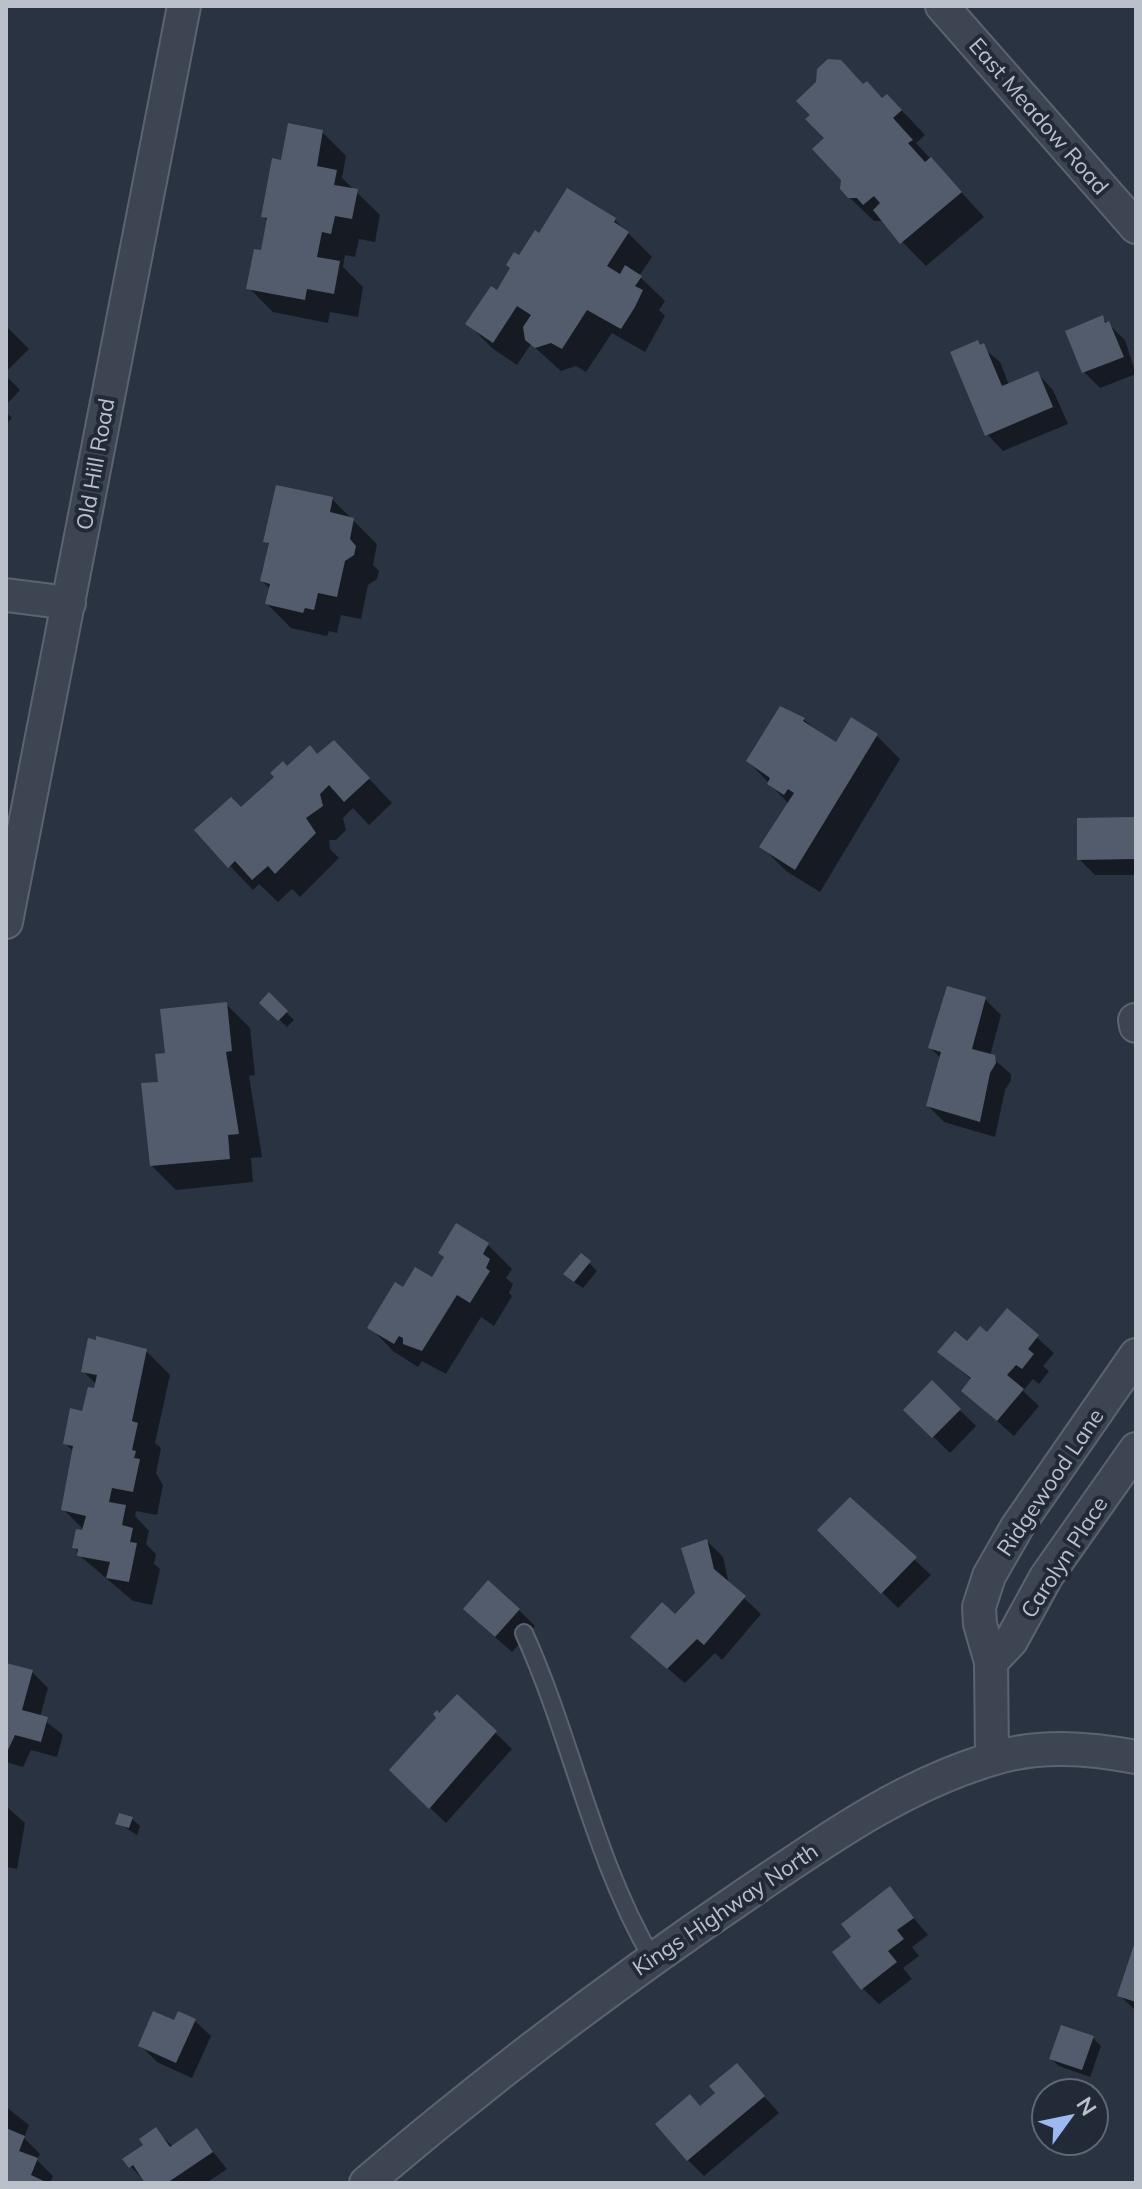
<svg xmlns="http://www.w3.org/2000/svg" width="1142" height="2189" viewBox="0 0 1142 2189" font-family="Mulish,sans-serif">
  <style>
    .shadow { fill: #0007 }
    .building { fill: #535c6c }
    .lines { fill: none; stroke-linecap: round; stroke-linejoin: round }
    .lane-casing { stroke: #5c636f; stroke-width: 20 }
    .street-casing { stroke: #5c636f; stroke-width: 36 }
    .lane { stroke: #3e4552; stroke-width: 16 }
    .street { stroke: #3e4552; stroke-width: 32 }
    .labels { text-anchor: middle; stroke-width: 8; stroke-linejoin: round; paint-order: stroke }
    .street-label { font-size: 22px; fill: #bbc1cb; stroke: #232a37 }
  </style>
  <rect width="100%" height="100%" fill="#2a3342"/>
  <path class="shadow" d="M864,86l19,14 4,-4 24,24 14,15 -9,8 68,74 -58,49 -44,-45h-8l-25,-24 -22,-59z
    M322,132l24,24 -4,22 38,37 -5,27 -16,-3 -4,18 -10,-2 -2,12 20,20 -5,30 -28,-5 -2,11 -55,-11 -24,-24 13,-35 6,-32 -5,-5 20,-54z
    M615,220l37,37 -13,19 26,25 -6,9 6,6 -20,36 -33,-19 -26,39 -10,-6 -15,5 -30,-27 -14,21 -25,-17 -24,-24 29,-31 22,-36 21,-21z
    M1102,318l23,22 11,34 -36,14 -16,-16z
    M6,326l23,23 -23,23z
    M981,346l19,16 9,23 28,-12 16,17 15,34 -65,27 -16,-17z
    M6,376l14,14 -14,15z
    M6,412l6,6 -6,6z
    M332,499l45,45 -4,21 6,6 -2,8 -9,6 -7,34 -20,-4 -4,18 -8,-2 -2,5 -36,-8 -24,-24 3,-15 -8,-8 8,-35 -4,-5z
    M781,709l23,11 32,24 40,-9 24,24 -80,133 -34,-21 -24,-24 27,-43 -41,-43z
    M318,756l39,10 35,37 -23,22 -16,-17 -10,10 3,12 -10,10h-7l1,9 9,9 -39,39 -8,-8 -14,13 -19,-18 -6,6 -23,-24 12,-56 46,-42z
    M1136,819v56h-41l-16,-16z
    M269,995l25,25 -7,7 -25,-24z
    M985,999l16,16 -11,41 21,18v6l-6,10 -10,47 -51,-15 -16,-16 14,-47 -12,-11z
    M226,1004l24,24 5,47 -6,1 13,81 -11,1 2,24 -77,8 -24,-24 8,-83 7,-29z
    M488,1245l24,24 -6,9 7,6 -4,9 3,3 -18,30 -13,-9 -35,57 -24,-13 -4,6 -25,-16 -23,-24 33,-37 29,-10z
    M589,1263l8,8 -14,17 -9,-6z
    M1007,1311l47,42 -11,13 6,5 -10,13 -6,-5 -10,12 16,15 -25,30 -51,-45 9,-11 -32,-28 47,-17z
    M146,1351l24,24 -15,68 6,5 -5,25 7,12 -6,30 -21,-4 -1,5 14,15 -3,13 10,10 -2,10 6,5 -8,36 -19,-4 -54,-46 -4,-8 12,-14 -23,-23 10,-58 -9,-9 32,-58 -14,-14z
    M932,1383l44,43 -26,27 -44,-43z
    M850,1500l81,75 -33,33 -78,-78z
    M707,1541l16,16 6,27 32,30 -39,46 -7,-7 -30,30 -36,-30 49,-60z
    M519,1610l16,16 -23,26 -31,-27z
    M6,1665l26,7 16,16 -8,29 23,18 -6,22 -26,-7 -8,17 -17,-5z
    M458,1697l54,52 -66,74 -39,-37 33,-71z
    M6,1806l19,17 -8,46 -11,-2z
    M132,1819l8,7 -3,9 -19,-12z
    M889,1889l39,46 -16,12 7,9 -16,12 9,11 -33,25 -17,-16 -8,-51z
    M1136,1943v68l-17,-16z
    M194,2020l17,16 -19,42 -35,-16 -17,-17 35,-22z
    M1093,2038l8,8 -11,31 -31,-11 -8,-7z
    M737,2066l42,47 -75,63 -16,-16 13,-52 16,-15z
    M6,2107l23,18 -5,13 16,16 -3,6 16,16 -3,7h-44z
    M156,2130l17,17 23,-16 31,38 -21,14h-60l-21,-23 20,-15z"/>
  <path class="building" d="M828,59l13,1 22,24 4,-3 15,17 5,-4 15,16 -9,8 20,22 -5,3 17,19 6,-5 31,35 -62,52 -27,-34 7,-7 -6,-7 -11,9 -6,-7h-9l-8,-9 1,-9 -29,-31 12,-11 -19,-19 5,-4 -14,-14 20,-19 1,-13z
    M288,123l35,7 -6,36 20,4 -3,15 24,4 -6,30 -17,-3 -4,18 -9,-2 -5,25 23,4 -6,33 -27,-5 -2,11 -59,-11 8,-40 7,1 6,-32 -6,-1 11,-59 9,2z
    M567,188l49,30 -2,4 15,10 -22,34 13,8 5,-9 17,11 -7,10 8,4 -8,17 -14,22 -34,-19 -25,39 -11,-6 -16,5 -10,-8 -2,-13 8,-12 -14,-9 -24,37 -28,-19 26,-38 6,4 13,-22 -4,-3 8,-13 5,3 16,-25 4,3z
    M1103,315l2,8 4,-2 15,36 -42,16 -17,-42z
    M978,340l2,5 4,-2 18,43 36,-15 15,36 -68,29 -35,-84z
    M276,485l57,12 -3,15 24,6 -4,21 6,7 -2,9 -9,6 -8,36 -19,-4 -4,17 -9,-2 -2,5 -38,-9 5,-20 -10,-3 9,-38 -6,-1z
    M780,706l25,12 -2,3 33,21 15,-25 27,17 -83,136 -36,-23 35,-54 -6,-4 -4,6 -17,-11 3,-6 -24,-17z
    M334,740l36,38 -26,24 -15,-17 -9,9 3,12 -17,12 10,15 -41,41 -7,-8 -16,14 -17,-19 -7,7 -34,-38 37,-33 10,10 33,-30 -4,-4 13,-12 4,5 23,-21 7,9z
    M1136,817v42l-59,1v-42z
    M947,986l39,11 -14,52 23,6 1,8 -6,10 -10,49 -54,-16 15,-54 -13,-4z
    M269,992l19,19 -10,10 -19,-18z
    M227,1002l5,49 -6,1 13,82 -11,1 2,24 -80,7 -9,-83 17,-1 -3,-28 10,-1 -5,-44z
    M456,1223l33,20 -6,11 7,5 -4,9 4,3 -20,32 -13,-8 -35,56 -19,-7v-6l-4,-2 -5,8 -27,-16 28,-46 8,5 12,-20 17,10 12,-20 -6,-4z
    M581,1253l10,8 -17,21 -11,-8z
    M1007,1308l32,27 -11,14 6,5 -12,15 -6,-4 -9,10 17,14 -27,32 -36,-30 10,-13 -34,-26 18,-21 12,10 13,-15 7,6z
    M96,1336l51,13 -15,72 6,2 -6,27 4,1 -2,7 6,1 -7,33 -21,-4 -3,14 17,3 -4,20 11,3 -3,14 7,1 -8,39 -23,-4 4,-16 -33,-6 1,-7 -6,-1 4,-19 6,1 4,-14 -25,-6 12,-64 -10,-2 7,-36 12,3 6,-24 6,1 3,-13 -16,-3 7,-34 8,2z
    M932,1380l29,29 -29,29 -29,-28z
    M850,1497l67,60 -36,37 -64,-64z
    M707,1539l7,30 32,27 -42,49 -7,-6 -30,30 -37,-32 32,-35 13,12 20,-21 -14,-45z
    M488,1580l32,29 -25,28 -32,-28z
    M6,1663l27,7 -11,40 26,7 -7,25 -26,-7 -8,17z
    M457,1694l40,37 -68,78 -40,-39 47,-52 -3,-4 4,-4 2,3z
    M119,1813l14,4 -4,11 -14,-4z
    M890,1886l24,32 -17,12 7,9 -16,12 9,11 -36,28 -29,-38 19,-15 -10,-13z
    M1136,1939v63l-19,-6z
    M153,2011l21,9 4,-9 18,8 -20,44 -38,-17z
    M1061,2025l33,11 -12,34 -33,-11z
    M737,2063l28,33 -78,65 -32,-37 35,-30 10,12 15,-13 -6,-7z
    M156,2127l14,20 27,-19 16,24 -46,31h-22l-12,-18 -4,3 -7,-9 21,-14 -4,-6z
    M6,2128l19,8 -6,15 19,7 -7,17 17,8h-42z"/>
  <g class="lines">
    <g class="lane-casing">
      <path id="lane" d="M524,1633c48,106 69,224 128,325"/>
    </g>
    <g class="street-casing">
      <path id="street" d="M942,6l194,221
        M6,595l63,8
        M6,922c59,-306 116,-612 178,-916
        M1135,1020l1,6
        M991,1662l20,-21 35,-64 90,-128
        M992,1758l-1,-96 -11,-38 -1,-17 10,-31 28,-49 119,-172
        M366,2183c122,-104 249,-200 382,-290 75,-51 155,-108 244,-134 46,-15 96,-11 144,-2"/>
    </g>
    <use href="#lane" class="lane"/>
    <use href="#street" class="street"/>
  </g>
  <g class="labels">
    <g class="street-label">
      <text transform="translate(1039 116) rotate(49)" y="8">East Meadow Road</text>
      <text transform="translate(95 464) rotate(-80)" y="8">Old Hill Road</text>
      <text transform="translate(1050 1482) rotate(-56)" y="8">Ridgewood Lane</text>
      <text transform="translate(1064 1557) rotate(-57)" y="8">Carolyn Place</text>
      <text transform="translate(725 1909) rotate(-34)" y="8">Kings Highway North</text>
    </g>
  </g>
  <rect width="1142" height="2189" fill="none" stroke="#bbc1cb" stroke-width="16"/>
  <g transform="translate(1070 2117) rotate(57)"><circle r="38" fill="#232a37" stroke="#606672" stroke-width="2"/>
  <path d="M0-6L14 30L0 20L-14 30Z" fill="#9cb9f0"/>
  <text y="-12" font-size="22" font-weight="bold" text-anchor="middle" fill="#bbc1cb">N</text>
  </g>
</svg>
